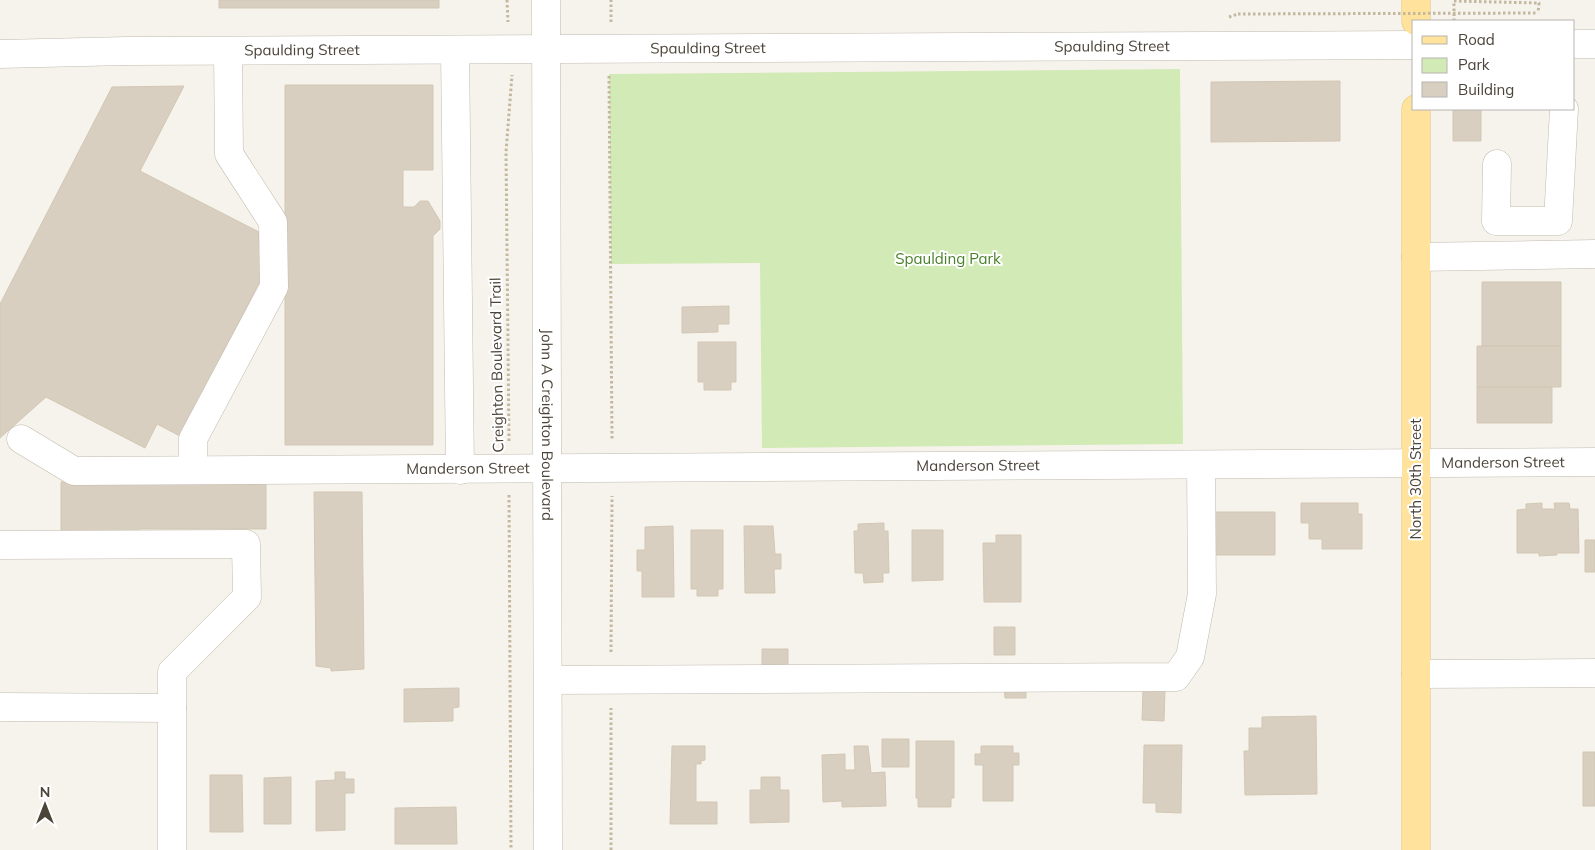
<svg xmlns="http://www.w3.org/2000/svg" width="1595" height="850" viewBox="0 0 1595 850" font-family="Mulish,sans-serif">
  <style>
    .green { fill: #d2eab5 }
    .building { fill: #d8cfc1; stroke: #d3c7b4 }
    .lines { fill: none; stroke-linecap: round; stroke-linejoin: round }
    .minor-casing { stroke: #c2bbae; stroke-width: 29 }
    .major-casing { stroke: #e6c16a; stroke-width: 29 }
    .path { stroke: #c4b79f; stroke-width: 3; stroke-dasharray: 2.5 2.5; stroke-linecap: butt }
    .minor { stroke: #fff; stroke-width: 28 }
    .major { stroke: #ffe39c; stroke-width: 28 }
    .path-bridge { stroke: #c4b79f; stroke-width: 3; stroke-dasharray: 2.5 2.5; stroke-linecap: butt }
    .labels { text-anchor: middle; stroke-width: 4; stroke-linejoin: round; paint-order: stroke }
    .street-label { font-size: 15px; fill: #4b4439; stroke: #fff }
    .park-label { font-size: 15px; fill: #4a7f2a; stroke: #fff }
  </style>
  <rect width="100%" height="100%" fill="#f6f3ec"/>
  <path class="green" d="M1180,69l3,375 -421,4 -2,-185 -149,1 -2,-190z"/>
  <path class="building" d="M219,0h220v8h-220z
    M1340,81v60l-129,1v-60z
    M285,85h148v85h-30v37h11l6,-6h8l12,20v8l-7,7v209h-148z
    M184,86l-44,85 119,61 1,49 -80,155 -23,-12 -12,24 -99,-51 -46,41v-134l112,-217z
    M1453,109h28v32h-28z
    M1482,282h79v64h-79z
    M729,306v18h-11v8l-36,1v-26z
    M698,342h38v40h-5v8h-27v-8h-6z
    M1477,346h84v41h-84z
    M1477,387h75v36h-75z
    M61,482l205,1v46h-127v9h-78z
    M314,492h48l2,177 -33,2v-3l-15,-2z
    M1301,503h57v11h4v35h-40v-10h-13v-16h-8z
    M1542,503v6h13l-1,-6h15l1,6h8l1,44h-22v2l-18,1v-3h-22v-43l9,-1v-5z
    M1211,512h64v43h-64z
    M884,523v8h4l1,42h-6v9l-19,1 -1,-10h-8l-1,-42h4v-7z
    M673,526l1,71h-32v-26h-5v-21h8v-23z
    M744,526h29l2,28h6v15h-7l1,24h-30z
    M691,530h32v59h-5v7h-21v-7h-6z
    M912,530h31v50l-31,1z
    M996,535h25v67h-37l-1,-59h13z
    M1585,540h10v32h-10z
    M994,627h21v28h-21z
    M762,649h26v18h-26z
    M1004,684h22v14h-21z
    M459,688v19l-6,1v13l-49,1v-33z
    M1143,690h22l-1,31 -22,-1z
    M1316,716l1,78 -72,1 -1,-44h5v-23h13v-11z
    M882,739h27v28h-27z
    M916,741h38v57h-3v9h-33v-9h-2z
    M1144,745h38l-1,68 -25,-1v-9h-13z
    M672,746h33v14l-4,1v3h-5v38h21v22h-47z
    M854,746h14l3,27 14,-1 1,34 -44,1v-6l-19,1 -1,-47 23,-1v16h10z
    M981,746h32v7h6v12h-6v36h-30v-36h-8v-11h6z
    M1583,752h12v54h-12z
    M335,772h10v7h9v14h-9v37l-29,1v-50l19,-1z
    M210,775h32l1,57h-33z
    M291,777v47h-27v-46z
    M761,777h19v13h9v32l-39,1v-33h11z
    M456,807l1,37h-62v-36z"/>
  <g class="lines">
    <g class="minor-casing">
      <g id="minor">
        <path id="s1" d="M546,0l2,850"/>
        <path d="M1574,44h21"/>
        <path d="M455,50l5,420"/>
        <path id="s2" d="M0,54l127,-3 1287,-6"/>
        <path d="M1497,164l-1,57h62l6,-112"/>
        <path d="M1416,257l179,-3"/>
        <path id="s3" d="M21,439l53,32 1521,-9"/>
        <path d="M193,470v-31l81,-152 -1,-65 -44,-68 -1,-103"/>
        <path d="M0,545l246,-1 1,53 -75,75v178"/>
        <path d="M1416,674l179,-1"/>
        <path d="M548,680l628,-3 14,-20 12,-63 -1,-129"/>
        <path d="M0,707l172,1"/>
      </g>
    </g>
    <g class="major-casing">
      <path id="major" d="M1416,0v21
        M1416,109v741"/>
    </g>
    <path class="path" d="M507,0l1,22
      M1229,17l9,-3
      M1454,21v-20l85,2 -1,10
      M611,22v-22
      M609,76l3,363
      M509,441l-3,-289 6,-77
      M509,495l2,355
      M611,652l1,-156
      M611,850v-142"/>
    <use href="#minor" class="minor"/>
    <use href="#major" class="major"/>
    <path class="path-bridge" d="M1238,14l300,-1"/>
  </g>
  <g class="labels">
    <g class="street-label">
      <text dy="5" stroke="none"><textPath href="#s2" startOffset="1112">Spaulding Street</textPath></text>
      <text dy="5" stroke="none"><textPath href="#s2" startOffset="708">Spaulding Street</textPath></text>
      <text dy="5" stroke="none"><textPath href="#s2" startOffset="302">Spaulding Street</textPath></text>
      <text transform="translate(497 365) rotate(-91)" y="5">Creighton Boulevard Trail</text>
      <text dy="5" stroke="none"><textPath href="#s1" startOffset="425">John A Creighton Boulevard</textPath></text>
      <text dy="5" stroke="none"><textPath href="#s3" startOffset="1491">Manderson Street</textPath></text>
      <text dy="5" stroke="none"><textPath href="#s3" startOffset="966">Manderson Street</textPath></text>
      <text dy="5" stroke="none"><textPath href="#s3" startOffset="456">Manderson Street</textPath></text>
      <text transform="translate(1416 479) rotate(-90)" y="5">North 30th Street</text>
    </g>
    <g class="park-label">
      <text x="948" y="264">Spaulding Park</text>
    </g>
  </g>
  <rect x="1412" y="20" width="162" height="90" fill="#ffffff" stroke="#b7b4b0"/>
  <rect x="1422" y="36" width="25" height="8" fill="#ffe39c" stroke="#b7b4b0"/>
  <text x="1458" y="45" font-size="15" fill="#4b4439">Road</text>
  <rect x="1422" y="58" width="25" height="15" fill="#d2eab5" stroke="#b7b4b0"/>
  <text x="1458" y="70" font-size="15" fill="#4b4439">Park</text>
  <rect x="1422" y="82" width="25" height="15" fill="#d8cfc1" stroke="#b7b4b0"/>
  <text x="1458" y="95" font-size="15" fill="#4b4439">Building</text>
  <g transform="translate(45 805)" stroke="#ffffff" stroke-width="4" paint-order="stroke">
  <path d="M0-4L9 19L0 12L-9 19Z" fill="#4b4439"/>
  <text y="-8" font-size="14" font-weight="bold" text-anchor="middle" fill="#4b4439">N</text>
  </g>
</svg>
